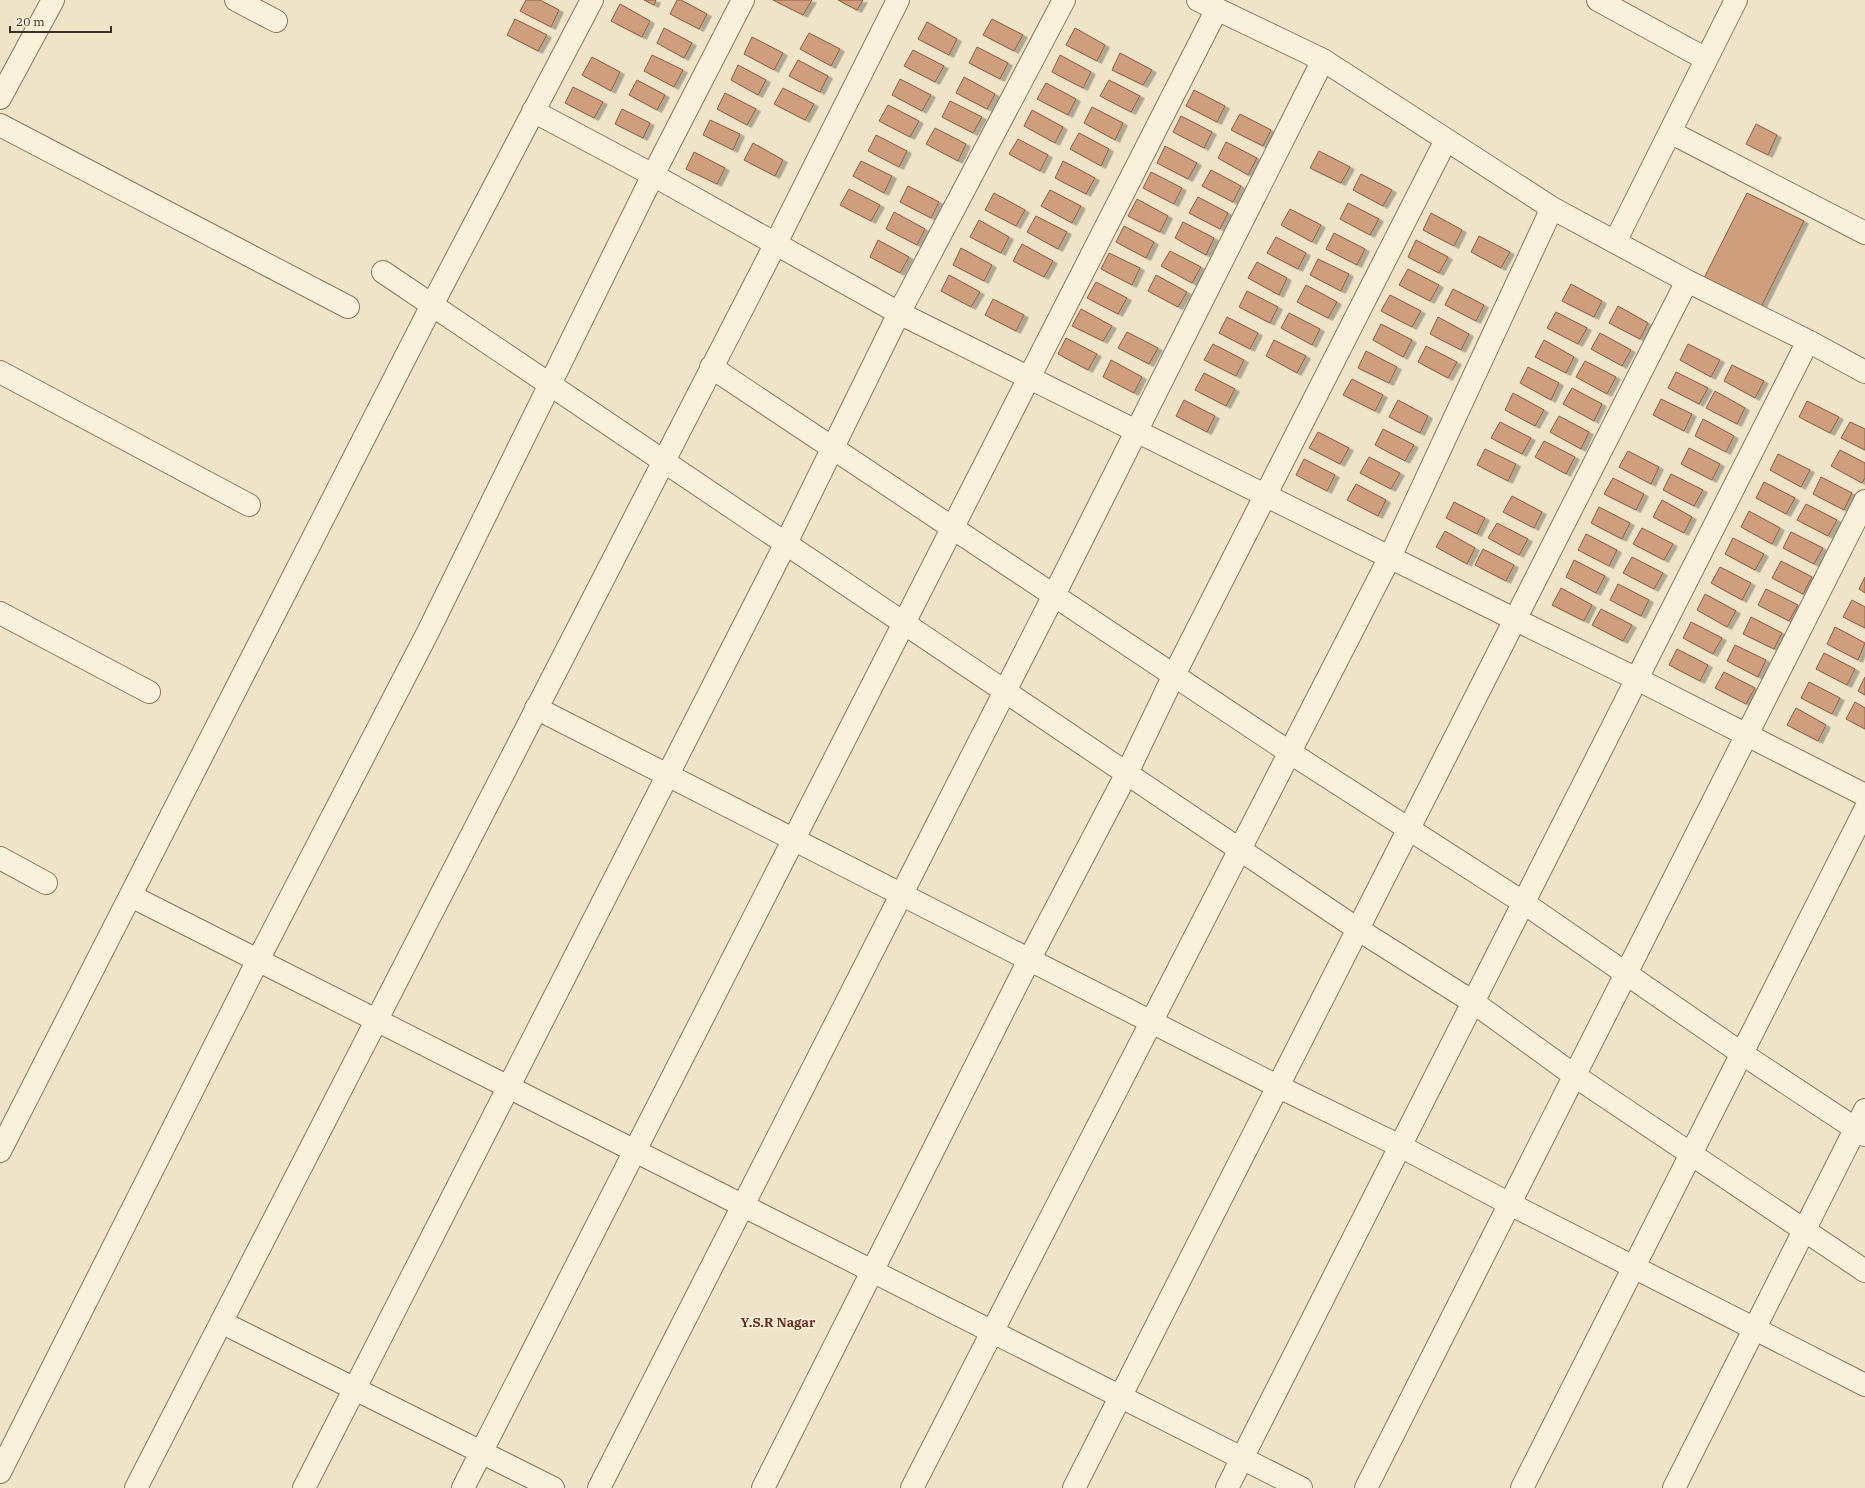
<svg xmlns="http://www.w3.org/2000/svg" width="1865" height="1488" viewBox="0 0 1865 1488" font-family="'IBM Plex Serif',serif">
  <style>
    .building { fill: #cf9f7d; stroke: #8d5f41; filter: url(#shadow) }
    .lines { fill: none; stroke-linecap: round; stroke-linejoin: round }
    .street-casing { stroke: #8d765c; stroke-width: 24 }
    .street { stroke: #faf1dc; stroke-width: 22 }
    .labels { text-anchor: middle; stroke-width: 3.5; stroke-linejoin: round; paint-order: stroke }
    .quarter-label { font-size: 13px; font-weight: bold; fill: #6b2e1e; stroke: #f7eed8 }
  </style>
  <defs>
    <filter id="shadow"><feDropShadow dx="4.5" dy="2.5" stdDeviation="0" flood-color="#0004"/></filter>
  </defs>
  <rect width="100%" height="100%" fill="#f0e4c8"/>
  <path class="building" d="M526,0h14l19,10 -8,17 -31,-16z
    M644,0h12l-2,5z
    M677,0h4l26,14 -8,15 -29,-15z
    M773,0h39l-9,15z
    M838,0h25l-6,10z
    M620,4l30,17 -8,16 -31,-16z
    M515,19l32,16 -9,16 -31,-16z
    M992,19l31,16 -9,16 -31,-16z
    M927,22l30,17 -8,16 -31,-16z
    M664,28l28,15 -8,15 -27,-15z
    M1075,28l30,17 -8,16 -31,-16z
    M809,33l31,16 -9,17 -31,-17z
    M752,37l31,16 -9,17 -30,-16z
    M977,47l31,16 -8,16 -31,-16z
    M913,50l31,16 -9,16 -31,-16z
    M1120,53l32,17 -9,15 -31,-15z
    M652,55l31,15 -9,17 -30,-16z
    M1060,55l31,17 -8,16 -31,-16z
    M592,57l28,15 -9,19 -29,-16z
    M798,60l30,16 -8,16 -31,-16z
    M738,65l28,15 -8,15 -27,-15z
    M964,77l31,17 -8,15 -31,-16z
    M900,79l31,16 -9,16 -30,-16z
    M637,80l28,15 -8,15 -28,-15z
    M1109,80l31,16 -9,16 -31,-16z
    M1046,83l30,16 -8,16 -31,-16z
    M573,87l30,15 -9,16 -29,-15z
    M783,88l31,16 -9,16 -31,-16z
    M1194,90l31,16 -8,16 -31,-16z
    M725,93l31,16 -9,16 -30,-16z
    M950,101l32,16 -9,16 -31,-16z
    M888,105l31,16 -9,16 -31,-16z
    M1092,107l31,16 -8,17 -31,-17z
    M622,109l28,14 -7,15 -28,-14z
    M1032,110l31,17 -8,16 -31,-17z
    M1240,114l31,16 -8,16 -32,-16z
    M1181,116l31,16 -8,16 -31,-16z
    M710,120l30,14 -7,16 -30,-15z
    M1756,124l21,11 -9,20 -22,-11z
    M935,128l31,16 -8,17 -32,-17z
    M1079,133l30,16 -8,17 -31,-17z
    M876,135l31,16 -8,16 -31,-16z
    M1018,139l30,16 -8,16 -31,-17z
    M1226,142l31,16 -9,17 -30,-17z
    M753,143l30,17 -8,16 -31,-16z
    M1165,146l32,17 -9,16 -31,-16z
    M1319,151l31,16 -9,16 -31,-15z
    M694,152l31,16 -8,16 -31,-15z
    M861,161l31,15 -8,17 -31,-17z
    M1063,161l32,17 -9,16 -31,-16z
    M1211,170l30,16 -8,16 -31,-16z
    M1151,172l31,16 -8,16 -31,-16z
    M1361,174l31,16 -9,16 -30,-16z
    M908,186l31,16 -8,16 -31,-16z
    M849,189l31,16 -9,16 -31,-16z
    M1050,190l31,16 -9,17 -31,-17z
    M994,193l31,17 -9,16 -31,-16z
    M1747,193l57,28 -45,90 -57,-29z
    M1198,197l30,16 -8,16 -31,-16z
    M1137,199l31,17 -8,16 -32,-16z
    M1348,203l31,16 -9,16 -30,-16z
    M1290,209l31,16 -9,17 -31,-17z
    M894,212l31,17 -8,16 -31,-16z
    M1431,213l31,17 -8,16 -31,-16z
    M1036,216l31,16 -9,17 -31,-17z
    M979,220l30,17 -8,16 -31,-16z
    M1183,222l31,16 -8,17 -31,-17z
    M1124,226l30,16 -8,16 -30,-16z
    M1334,233l31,16 -8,16 -31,-16z
    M1479,236l31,16 -9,16 -30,-16z
    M1276,237l30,16 -8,16 -31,-16z
    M878,240l31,17 -9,16 -30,-16z
    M1416,240l32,17 -9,16 -31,-16z
    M1022,244l31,17 -9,16 -31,-16z
    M961,248l31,17 -8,16 -31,-16z
    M1170,251l31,16 -9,16 -31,-17z
    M1109,253l31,15 -8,17 -31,-16z
    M1318,259l31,15 -8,17 -31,-16z
    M1257,262l30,16 -8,17 -31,-17z
    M1408,269l31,16 -9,16 -31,-16z
    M949,275l31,17 -9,15 -30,-16z
    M1156,275l31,17 -9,15 -30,-16z
    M1096,282l31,16 -9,16 -31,-16z
    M1571,284l31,17 -8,16 -32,-16z
    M1306,285l31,17 -9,16 -31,-16z
    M1453,289l31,16 -8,16 -31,-16z
    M1247,291l31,16 -8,16 -31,-16z
    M1390,295l31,16 -9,16 -31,-16z
    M993,299l31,16 -8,16 -31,-16z
    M1618,306l30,17 -8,16 -31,-16z
    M1081,309l31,17 -9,15 -31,-15z
    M1556,312l31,16 -9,16 -31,-16z
    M1289,313l31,16 -8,16 -31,-17z
    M1227,317l31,16 -8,16 -31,-16z
    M1438,317l31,17 -8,16 -31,-16z
    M1381,324l31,16 -9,17 -30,-17z
    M1127,332l31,16 -9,16 -31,-16z
    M1600,333l31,17 -9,16 -31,-17z
    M1066,338l31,16 -9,16 -30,-16z
    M1274,340l32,16 -9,17 -31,-17z
    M1544,340l30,17 -8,16 -31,-16z
    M1213,344l31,16 -8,16 -32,-16z
    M1688,344l32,16 -9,17 -31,-17z
    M1426,346l31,16 -9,16 -30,-16z
    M1366,351l31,16 -8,16 -31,-15z
    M1111,360l31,17 -8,16 -31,-16z
    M1585,361l31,16 -9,17 -31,-17z
    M1732,365l32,16 -9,17 -31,-17z
    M1528,367l31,16 -8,17 -31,-17z
    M1676,372l32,16 -9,16 -31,-16z
    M1204,373l31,16 -9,17 -31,-16z
    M1352,379l31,16 -8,16 -32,-16z
    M1572,388l30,16 -8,17 -31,-17z
    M1715,391l30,17 -8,16 -31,-16z
    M1513,393l31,17 -9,16 -30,-16z
    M1661,399l31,15 -8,17 -31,-16z
    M1184,400l31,16 -8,16 -31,-16z
    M1398,400l30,16 -8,17 -31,-16z
    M1807,401l32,16 -9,16 -31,-16z
    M1559,416l30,16 -8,17 -31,-17z
    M1703,419l31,17 -8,16 -31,-16z
    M1500,422l31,16 -9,16 -31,-16z
    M1850,422l15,7v21l-24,-12z
    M1383,429l31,16 -9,16 -30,-16z
    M1318,432l31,16 -9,16 -31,-16z
    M1544,441l31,16 -9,17 -31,-17z
    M1689,448l31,16 -8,16 -31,-16z
    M1485,449l31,15 -8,17 -31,-16z
    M1840,450l25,13v15l-3,5 -31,-17z
    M1628,451l31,16 -8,17 -32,-17z
    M1778,454l32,16 -9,17 -31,-17z
    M1369,457l31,16 -9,16 -31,-16z
    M1304,459l31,16 -8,16 -31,-16z
    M1671,474l32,16 -9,16 -31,-16z
    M1821,477l31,16 -8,17 -31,-16z
    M1613,478l31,16 -8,16 -32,-16z
    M1764,482l31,16 -9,16 -30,-16z
    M1356,484l30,16 -8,16 -31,-16z
    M1512,496l30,16 -8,16 -31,-16z
    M1662,500l30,17 -8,16 -31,-16z
    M1454,502l31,16 -8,16 -31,-16z
    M1806,504l31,16 -9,16 -31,-16z
    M1599,507l31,16 -8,16 -31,-16z
    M1749,511l31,17 -8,16 -31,-17z
    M1497,523l31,16 -9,16 -31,-17z
    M1642,528l31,16 -9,16 -31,-16z
    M1445,531l30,17 -8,16 -31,-17z
    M1791,532l32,16 -9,16 -31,-16z
    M1586,534l31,16 -8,16 -31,-16z
    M1733,538l31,16 -9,16 -30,-16z
    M1483,549l31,16 -8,16 -31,-16z
    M1632,557l31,16 -9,16 -31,-16z
    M1574,560l31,16 -9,17 -30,-16z
    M1781,561l31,16 -9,17 -31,-16z
    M1720,567l31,16 -9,17 -31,-17z
    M1865,577v16l-6,-4z
    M1618,584l31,16 -8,16 -31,-16z
    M1561,588l31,17 -8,16 -32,-16z
    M1766,589l32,16 -9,16 -31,-16z
    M1705,594l31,17 -9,16 -30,-17z
    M1852,600l13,7v21l-22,-11z
    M1601,609l31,16 -9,16 -31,-16z
    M1751,617l31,16 -8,16 -31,-15z
    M1691,622l31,16 -9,16 -30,-16z
    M1835,627l30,16 -7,17 -31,-16z
    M1735,645l31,15 -8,17 -31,-16z
    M1677,649l31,16 -8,16 -31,-16z
    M1824,653l31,16 -8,16 -31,-16z
    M1724,672l31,16 -9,16 -31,-16z
    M1865,677v18l-7,-4z
    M1809,682l31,16 -8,16 -31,-16z
    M1855,702l10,6v21l-19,-10z
    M1796,708l30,17 -8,16 -31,-16z"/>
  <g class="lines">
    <g class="street-casing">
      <path id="street" d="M236,0l40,21
        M1198,0l125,60 229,148 135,73 121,60 57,31
        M1598,0l108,59
        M0,98l53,-98
        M533,111l120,64 246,138 617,307 121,59 228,116
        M0,125l348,182
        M1670,132l195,101
        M1615,242l121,-242
        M383,272l976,658 114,72 102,74 290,195
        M711,367l578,385 235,151 217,150 124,82
        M0,372l249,133
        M0,613l149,79
        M536,708l743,379 121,59 110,58 355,181
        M0,858l46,25
        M131,896l1170,592
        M0,1151l432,-846 160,-305
        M221,1322l332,166
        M0,1472l258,-512 170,-328 225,-457 90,-175
        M136,1488l640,-1245 122,-243
        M304,1488l482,-945 113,-230 165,-313
        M463,1488l754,-1479
        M599,1488l455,-893 269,-535
        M763,1488l266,-528 98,-187 47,-98 272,-535
        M912,1488l478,-931 162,-349
        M1074,1488l613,-1207
        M1227,1488l581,-1147
        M1366,1488l499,-987
        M1522,1488l343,-678
        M1674,1488l191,-378"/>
    </g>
    <use href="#street" class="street"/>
  </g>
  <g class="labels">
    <g class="quarter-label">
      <text x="778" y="1327">Y.S.R Nagar</text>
    </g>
  </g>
  <path d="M10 26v6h101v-6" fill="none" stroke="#3d2e20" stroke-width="2"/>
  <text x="16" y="26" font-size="12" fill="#3d2e20" stroke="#f7eed8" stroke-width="3" paint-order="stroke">20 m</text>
</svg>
